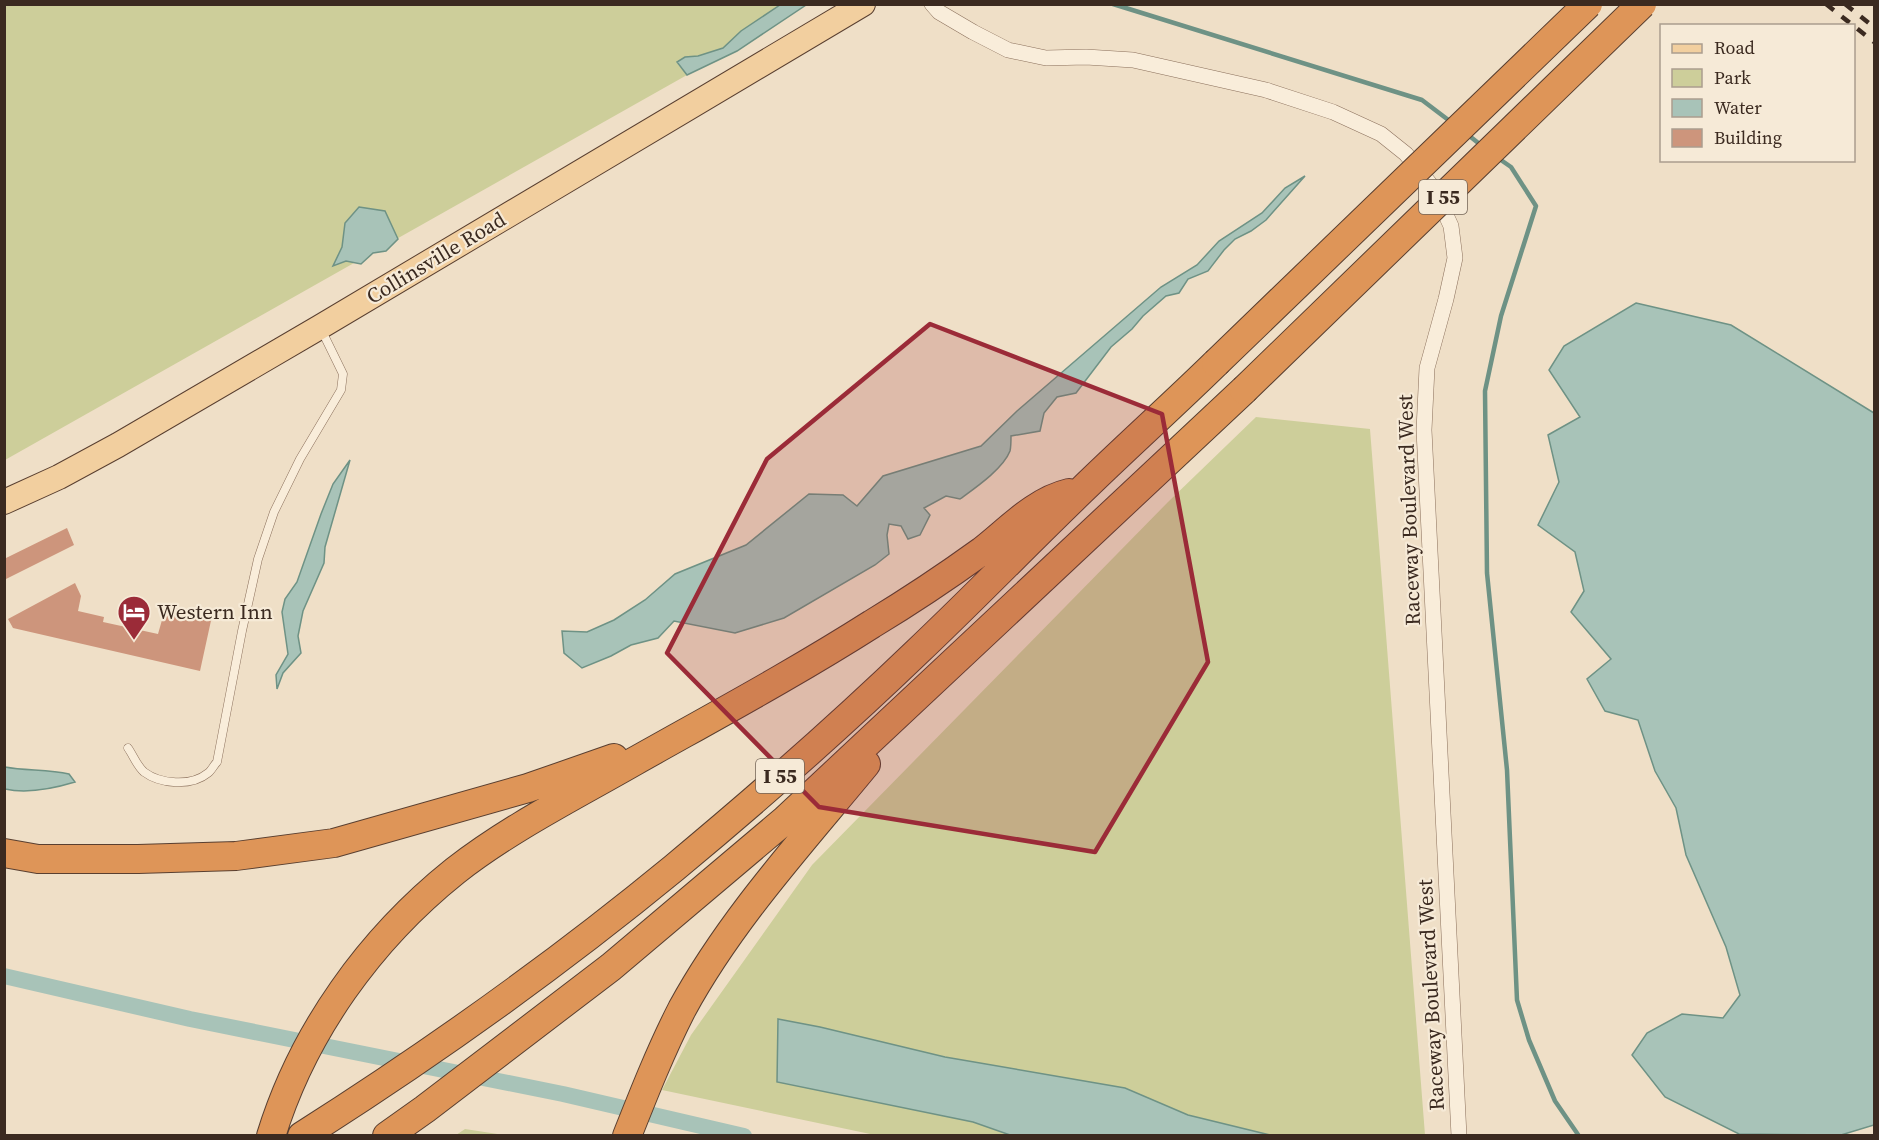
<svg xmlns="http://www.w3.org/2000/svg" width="1879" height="1140" viewBox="0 0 1879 1140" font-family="'Source Serif 4',serif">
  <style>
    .green { fill: #cdce9a }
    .water { fill: #a8c3b8; stroke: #6e9285; stroke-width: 1.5 }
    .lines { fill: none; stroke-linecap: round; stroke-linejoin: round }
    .stream { stroke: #6e9285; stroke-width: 4.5 }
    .canal { stroke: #a8c3b8; stroke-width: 16 }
    .building { fill: #cd957c }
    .service-casing { stroke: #8b705c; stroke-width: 9 }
    .minor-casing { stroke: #8b705c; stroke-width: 16 }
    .primary-casing { stroke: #593f30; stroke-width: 26 }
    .motorway-casing { stroke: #593f30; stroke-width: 30 }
    .service { stroke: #f9edda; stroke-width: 8 }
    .minor { stroke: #f9edda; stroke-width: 15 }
    .primary { stroke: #f2cf9f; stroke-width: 24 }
    .motorway { stroke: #de9558; stroke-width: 28 }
    .rail { stroke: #3b2a20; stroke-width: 4.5; stroke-dasharray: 10 10; stroke-linecap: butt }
    .motorway-bridge-casing { stroke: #593f30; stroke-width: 30; stroke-linecap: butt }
    .motorway-bridge { stroke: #de9558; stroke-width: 28 }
    .marked { fill: #9b2b38; fill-opacity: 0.2; stroke: #9b2b38; stroke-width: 4.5; stroke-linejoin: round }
    .labels { text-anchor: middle; stroke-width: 4.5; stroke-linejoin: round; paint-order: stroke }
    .shield { fill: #f6ead7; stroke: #736457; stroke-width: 1.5 }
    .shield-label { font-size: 20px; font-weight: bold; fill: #3b2a20 }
    .street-label { font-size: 21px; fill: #3b2a20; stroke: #f6ead7 }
    .poi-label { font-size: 21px; fill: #3b2a20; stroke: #f6ead7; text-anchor: start }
  </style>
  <rect width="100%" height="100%" fill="#efdfc7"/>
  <path class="green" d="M5,5h775l-39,26 -18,17 -25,8 -13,1 -8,6 10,12 -682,385z
    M1256,417l114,12 55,706h-550l-213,-45 29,-55 121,-170 356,-363z
    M465,1129l39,6h-48z"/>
  <path class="water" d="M780,5h26l-69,46 -50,24 -10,-13 8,-5 13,-1 25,-8 18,-17z
    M1305,176l-39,44 -15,11 -16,8 -11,11 -16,21 -20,8 -9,14 -13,3 -23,20 -11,13 -21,18 -35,46 -19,4 -13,16 -4,18 -29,5c0,5 0,11 -1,15 -7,18 -35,37 -50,48l-14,-3 -22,12 6,7 -10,20 -12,4 -7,-13 -12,-2 -2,11 2,19 -14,11 -91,53 -49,15 -61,-12 -16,17 -27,7 -20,11 -29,12 -18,-15 -2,-22 25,1 27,-12 31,-20 30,-26 71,-29 63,-51 34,1 14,11 26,-30 98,-30 36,-35 144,-124 36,-22 22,-24 43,-28 23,-25z
    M359,207l26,4 13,28 -12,12 -13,2 -12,11 -15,-3 -13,5 9,-19 3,-24z
    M1636,303l95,22 143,88v712l-33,10 -102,-1 -74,-37 -33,-42 15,-22 35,-19 41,4 17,-23 -14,-48 -40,-92 -10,-47 -21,-37 -17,-51 -33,-9 -18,-32 24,-20 -40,-47 13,-21 -9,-39 -37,-27 21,-43 -11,-47 32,-18 -31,-47 15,-24z
    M350,460l-25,87 -1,16 -21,48 -5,25 3,17 -18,20 -6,16 -1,-14 12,-21 -6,-42 3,-13 12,-17 24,-68 12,-30z
    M5,767c21,4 43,2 64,7l6,8c-23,7 -47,12 -70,7z
    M778,1019l42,8 125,30 180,31 63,27 82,20h-260l-37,-13 -196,-40z"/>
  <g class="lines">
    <path class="stream" d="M1113,4l309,96 29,22
      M1467,134l15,12
      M1498,158l13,9 25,39 -35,110 -16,75 2,182 20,197 10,230 12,40 26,61 24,35"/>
    <path class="canal" d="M4,976l186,43 373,75 181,42"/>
  </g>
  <path class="building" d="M67,528l7,17 -70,35v-21z
    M75,583l6,13 -3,15 26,6 -1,5 55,12 8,-28 46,10 -12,55 -187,-43 -5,-9z"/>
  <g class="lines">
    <g class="service-casing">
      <path id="service" d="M128,748c5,7 9,18 16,24 16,12 47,15 64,1 3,-2 6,-8 9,-11l25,-131 16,-72 16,-47 26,-53 41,-69 2,-16 -22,-45"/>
    </g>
    <g class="minor-casing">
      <path id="minor" d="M932,4l7,8 34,20 35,18 38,8 40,-1 47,3 133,30 67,22 48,22 25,20 28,35 17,37 4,32 -9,41 -19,69 -3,62 35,706"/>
    </g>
    <g class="primary-casing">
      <path id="primary" d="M4,502l55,-25 59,-32 202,-118 543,-323"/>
    </g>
    <g class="motorway-casing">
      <path id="motorway" d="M4,853l34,6h100l98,-3 98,-13 194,-55 86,-30
        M271,1136c32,-104 99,-197 184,-265 55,-43 119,-75 180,-110 80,-45 160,-88 237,-137 38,-23 74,-47 110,-73 27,-21 53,-50 87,-58
        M302,1136c129,-82 254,-171 372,-268 83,-69 165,-141 243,-216 56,-53 109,-108 164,-161 44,-43 91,-85 135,-128
        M387,1136l38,-27 186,-142 174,-147 459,-430
        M627,1136c17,-43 34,-86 55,-127 49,-90 120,-167 184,-245"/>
    </g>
    <use href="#service" class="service"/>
    <use href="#minor" class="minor"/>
    <use href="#primary" class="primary"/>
    <use href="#motorway" class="motorway"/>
    <path class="rail" d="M1826,4l48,38
      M1845,4l29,23"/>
    <g class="motorway-bridge-casing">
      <path id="motorway-bridge" d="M1216,363l372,-359
        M1244,390l398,-386"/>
    </g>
    <use href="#motorway-bridge" class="motorway-bridge"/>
  </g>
  <path class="marked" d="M930,324l232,90 46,248 -113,190 -276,-45 -152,-154 100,-194z"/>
  <defs>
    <g id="hotel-pin" transform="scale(1.725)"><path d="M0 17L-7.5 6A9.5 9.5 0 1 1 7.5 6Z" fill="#9b2b38" stroke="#f6ead7"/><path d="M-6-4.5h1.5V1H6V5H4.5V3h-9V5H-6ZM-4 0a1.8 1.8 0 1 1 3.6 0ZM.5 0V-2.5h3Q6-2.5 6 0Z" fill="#fff"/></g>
  </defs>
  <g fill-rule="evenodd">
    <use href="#hotel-pin" x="134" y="612"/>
  </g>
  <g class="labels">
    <g class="shield">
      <rect x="1419" y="180" width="48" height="34" rx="4.5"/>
      <rect x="756" y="759" width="48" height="34" rx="4.5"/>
    </g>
    <g class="shield-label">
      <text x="1443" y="204">I 55</text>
      <text x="780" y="783">I 55</text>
    </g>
    <g class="street-label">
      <text transform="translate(436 258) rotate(-31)" y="7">Collinsville Road</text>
      <text transform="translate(1409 510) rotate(-92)" y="7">Raceway Boulevard West</text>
      <text transform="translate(1431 995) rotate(-93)" y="7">Raceway Boulevard West</text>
    </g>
    <g class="poi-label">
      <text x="157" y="619">Western Inn</text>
    </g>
  </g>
  <rect width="1879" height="1140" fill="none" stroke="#3b2a20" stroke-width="12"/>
  <rect x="1660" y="24" width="195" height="138" fill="#f6ead7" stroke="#ab9d8e" stroke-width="1.5"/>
  <rect x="1672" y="44" width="30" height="9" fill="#f2cf9f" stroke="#ab9d8e" stroke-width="1.5"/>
  <text x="1714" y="54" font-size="18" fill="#3b2a20">Road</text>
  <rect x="1672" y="69" width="30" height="18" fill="#cdce9a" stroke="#ab9d8e" stroke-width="1.5"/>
  <text x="1714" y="84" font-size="18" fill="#3b2a20">Park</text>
  <rect x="1672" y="99" width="30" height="18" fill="#a8c3b8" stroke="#ab9d8e" stroke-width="1.5"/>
  <text x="1714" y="114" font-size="18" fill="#3b2a20">Water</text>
  <rect x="1672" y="129" width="30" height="18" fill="#cd957c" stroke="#ab9d8e" stroke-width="1.5"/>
  <text x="1714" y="144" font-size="18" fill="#3b2a20">Building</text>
</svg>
